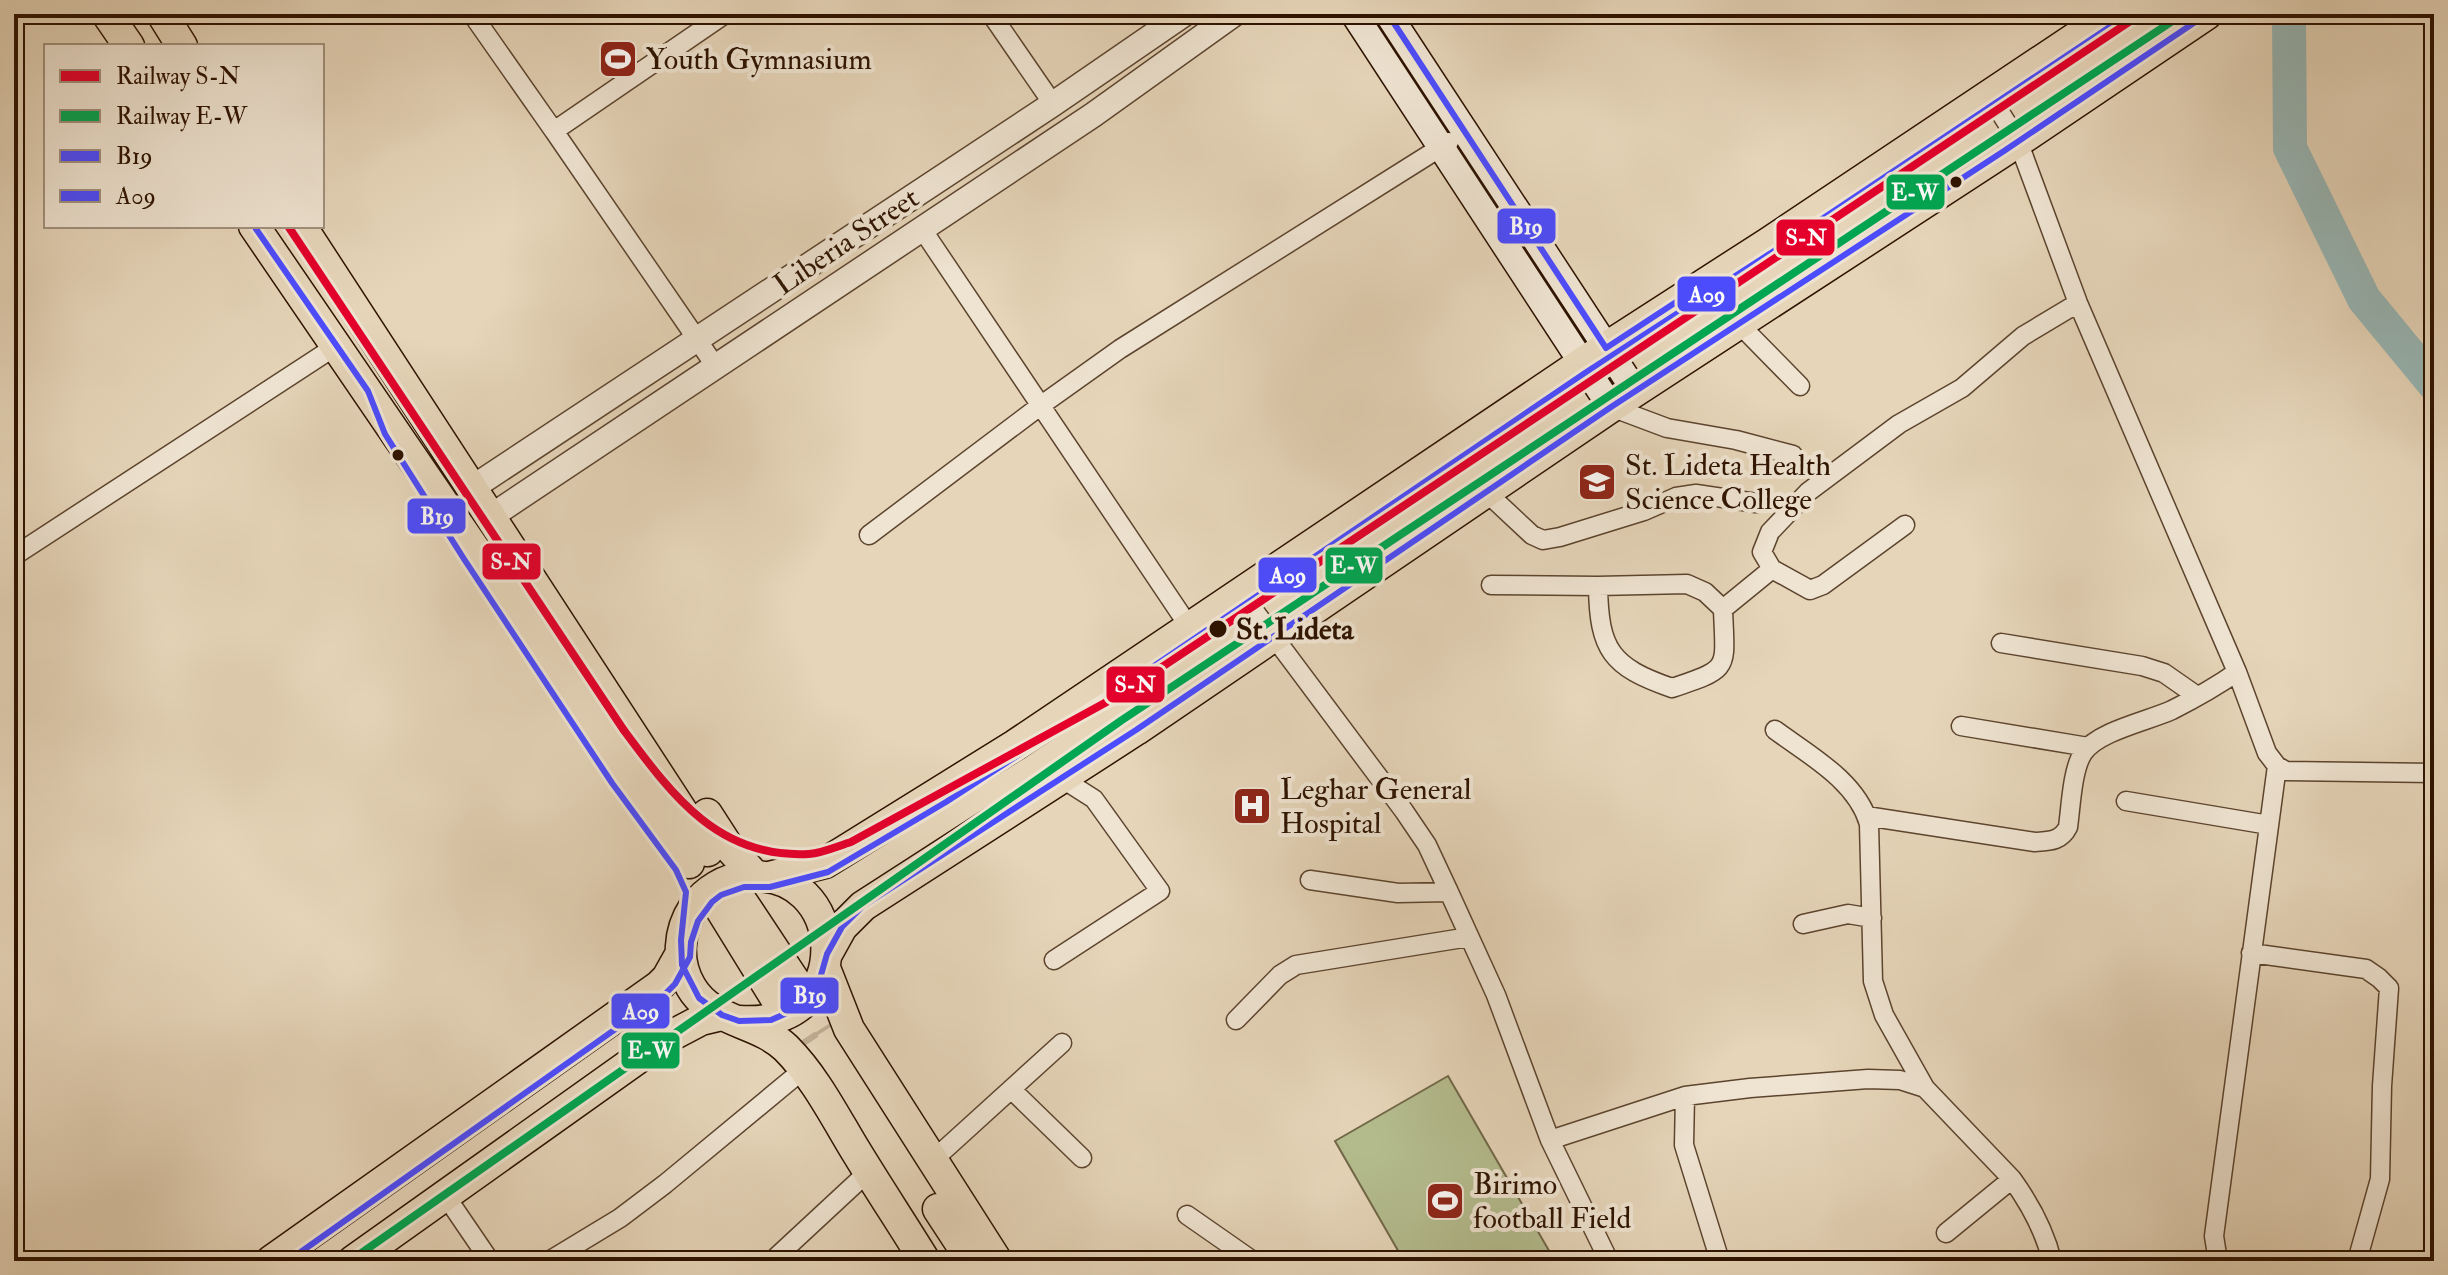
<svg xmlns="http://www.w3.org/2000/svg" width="2448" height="1275" viewBox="0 0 2448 1275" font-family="'IM FELL Double Pica',serif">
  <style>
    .green { fill: #b4bd8f; stroke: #716848; stroke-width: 2 }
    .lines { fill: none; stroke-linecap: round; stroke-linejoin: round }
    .river { stroke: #98b7b6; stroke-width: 34 }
    .primary-tunnel { stroke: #c1ae94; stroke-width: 30; stroke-dasharray: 30 15; stroke-linecap: butt }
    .minor-casing { stroke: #5c442e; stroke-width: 21 }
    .tertiary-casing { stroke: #5c442e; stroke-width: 27 }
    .secondary-casing { stroke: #2e1300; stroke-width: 29 }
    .primary-casing { stroke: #2e1300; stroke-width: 33 }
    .minor { stroke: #efe4d2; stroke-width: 18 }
    .tertiary { stroke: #efe4d2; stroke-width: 24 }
    .secondary { stroke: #efe4d2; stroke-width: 26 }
    .primary { stroke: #e6d5b9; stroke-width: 30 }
    .bus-1-casing { stroke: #efe4d2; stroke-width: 12 }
    .bus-2-casing { stroke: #efe4d2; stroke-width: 12 }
    .bus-1 { stroke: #4c4cff; stroke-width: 6 }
    .bus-2 { stroke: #4c4cff; stroke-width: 6 }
    .rail-1-casing { stroke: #efe4d2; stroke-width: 14 }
    .rail-2-casing { stroke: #efe4d2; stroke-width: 14 }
    .rail-1 { stroke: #e4002b; stroke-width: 8 }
    .rail-2 { stroke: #00a651; stroke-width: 8 }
    .bus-dot { fill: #2e1300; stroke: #efe4d2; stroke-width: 3 }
    .labels { text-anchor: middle; stroke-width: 8; stroke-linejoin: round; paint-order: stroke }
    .poi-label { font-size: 30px; fill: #2e1300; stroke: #efe4d2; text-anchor: start }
    .street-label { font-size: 30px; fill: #2e1300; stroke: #efe4d2 }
    .stop-label { font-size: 30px; font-weight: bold; fill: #2e1300; stroke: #efe4d2; text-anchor: start }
    .line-badge { stroke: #efe4d2; stroke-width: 3 }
    .badge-label { font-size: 22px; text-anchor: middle; font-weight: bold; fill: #fff }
  </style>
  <rect width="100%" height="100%" fill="#e6d5b9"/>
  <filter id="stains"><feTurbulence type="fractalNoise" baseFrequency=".0025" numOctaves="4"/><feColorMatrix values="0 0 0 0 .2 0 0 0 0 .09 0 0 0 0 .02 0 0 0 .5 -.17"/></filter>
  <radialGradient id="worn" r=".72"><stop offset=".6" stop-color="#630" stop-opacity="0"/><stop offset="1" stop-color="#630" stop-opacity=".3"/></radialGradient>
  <path class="green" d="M1448,1076l107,185h-151l-69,-120z"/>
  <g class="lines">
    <path class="river" d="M2289,14l1,134 74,151 70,85"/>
    <path class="primary-tunnel" d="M800,989l26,41
      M778,1002l28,43"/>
    <g class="minor-casing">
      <path id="minor" d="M472,14l82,117 171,-117
        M991,14l62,90
        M1990,96l28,45 60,162 159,369 30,81 10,13 9,5 148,2
        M554,131l162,236
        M922,229l268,399
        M1739,324l61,62
        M1611,407l56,21 69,12 57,15
        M1486,492l46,43 11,5 17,-3 84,-26 32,-14 20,-3 60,9
        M1905,525l-82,60 -13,5 -38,-21 -10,-17 8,-20 38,-40 91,-68 63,-36 61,-52 55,-33
        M869,535l171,-129 80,-57 329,-207
        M14,556l322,-210
        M1491,585l107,1 89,-2 18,8 18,17 49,-40
        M1598,586c1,64 13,81 74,102 60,-20 53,-18 51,-79
        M1241,593l163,218 23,34 22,47 47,103 54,145 59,121
        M2001,643l141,23 22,7 33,23
        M1961,726l127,21
        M1775,730c34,25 82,51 94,94l4,157 11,34 41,73
        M2126,801l143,24
        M1866,816l169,26c15,-1 26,-1 33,-15 3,-21 4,-57 15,-74 15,-22 65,-32 89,-43 22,-11 45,-24 65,-38
        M1310,880l88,13 51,-1
        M1803,924l45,-10 24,4
        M2251,953l115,16 13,9 10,10 -7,98 -2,93 -21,75 -4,7
        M1054,960l106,-69 -66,-92 -33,-21
        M1236,1020l44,-45 16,-10 173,-28
        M1011,1089l71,69
        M1685,1096l-1,49 36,116
        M1550,1140l135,-44 65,-8 118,-9 32,1 25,8 87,91c18,25 33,53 40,82
        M932,1161l130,-118
        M445,1195l45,66
        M1187,1215l66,46
        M1946,1233l66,-54
        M549,1261l71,-43 45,-34 139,-115
        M772,1261l97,-90
        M2225,1261l-8,-6 -3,-19 63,-470"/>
    </g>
    <g class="tertiary-casing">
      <path id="tertiary" d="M472,488l581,-384 131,-90
        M490,517l603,-402 141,-101"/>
    </g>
    <g class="secondary-casing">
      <path id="secondary" d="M1354,14l257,393
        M1388,14l247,377"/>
    </g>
    <g class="primary-casing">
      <path id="primary" d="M107,14l22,32
        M162,14l20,32
        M254,226l435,637
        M301,226l407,625
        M707,814l20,31 28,31
        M769,877l56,-14 190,-118 567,-382 186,-120 343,-229
        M739,897l61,92
        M720,908l58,94
        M827,954l15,-27 21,-21 273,-176 475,-323 393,-256 203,-137
        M825,968l24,61 148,232
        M739,1021c122,9 109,-157 6,-144 -20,2 -39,13 -51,30 -16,24 -18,55 -3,80 21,36 67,34 95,61 27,27 46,63 65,95 24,40 50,79 74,118
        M938,1209l34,52
        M271,1261l388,-275 8,-8 14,-25
        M353,1261l312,-222 36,-19 21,-5"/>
    </g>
    <use href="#minor" class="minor"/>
    <use href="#tertiary" class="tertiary"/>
    <use href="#secondary" class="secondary"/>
    <use href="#primary" class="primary"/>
    <g class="bus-1-casing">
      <path id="bus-1" d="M1388,14l218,334 90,-59
        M254,226l114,165 17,43 79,125 148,224 64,87 10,22 -5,48 1,25 17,33 23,17 17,6 32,-1 23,-10 10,-6 15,-22 8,-28 15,-27 21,-21 273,-176 475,-323 393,-256 203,-137"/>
    </g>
    <g class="bus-2-casing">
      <path id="bus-2" d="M288,1261l377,-267 10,-10 15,-27 1,-15 7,-21 14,-19 9,-7 23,-8h26l58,-15 118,-70 180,-117 462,-314 186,-120 343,-229"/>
    </g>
    <use href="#bus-1" class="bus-1"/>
    <use href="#bus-2" class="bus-2"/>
    <g class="rail-1-casing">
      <path id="rail-1" d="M288,226l335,503c49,66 95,130 186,125 14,-1 29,-8 42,-12l272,-149 1018,-679"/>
    </g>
    <g class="rail-2-casing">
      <path id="rail-2" d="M350,1261l772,-541 1049,-698"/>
    </g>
    <use href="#rail-1" class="rail-1"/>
    <use href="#rail-2" class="rail-2"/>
  </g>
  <defs>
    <g id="stadium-square" transform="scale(2)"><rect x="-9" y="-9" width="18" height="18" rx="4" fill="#8f2418" stroke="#efe4d2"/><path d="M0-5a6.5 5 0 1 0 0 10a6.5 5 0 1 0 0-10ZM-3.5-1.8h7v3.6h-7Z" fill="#fff"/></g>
    <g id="university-square" transform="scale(2)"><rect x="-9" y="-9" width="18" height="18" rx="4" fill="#8f2418" stroke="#efe4d2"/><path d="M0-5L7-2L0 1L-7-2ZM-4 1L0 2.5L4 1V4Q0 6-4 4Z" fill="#fff"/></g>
    <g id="hospital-square" transform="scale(2)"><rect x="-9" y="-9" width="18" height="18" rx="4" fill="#8f2418" stroke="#efe4d2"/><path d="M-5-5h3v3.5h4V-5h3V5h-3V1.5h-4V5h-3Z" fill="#fff"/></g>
  </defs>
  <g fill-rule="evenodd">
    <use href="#stadium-square" x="618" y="59"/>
    <use href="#university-square" x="1597" y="482"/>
    <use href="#hospital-square" x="1252" y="806"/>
    <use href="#stadium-square" x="1445" y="1201"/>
  </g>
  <g class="bus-dot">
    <circle cx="1956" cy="182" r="7"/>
    <circle cx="398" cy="455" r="7"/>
    <circle cx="1218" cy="629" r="10"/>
  </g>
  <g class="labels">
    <g class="poi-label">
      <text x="646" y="69">Youth Gymnasium</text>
      <text x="1625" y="475">St. Lideta Health<tspan x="1625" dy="34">Science College</tspan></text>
      <text x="1280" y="799">Leghar General<tspan x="1280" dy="34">Hospital</tspan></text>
      <text x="1473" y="1194">Birimo<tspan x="1473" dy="34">football Field</tspan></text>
    </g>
    <g class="street-label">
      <text transform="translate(846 241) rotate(-34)" y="10">Liberia Street</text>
    </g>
    <g class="stop-label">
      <text x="1236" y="639">St. Lideta</text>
    </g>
  </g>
  <g class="line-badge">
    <rect x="1885" y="173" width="61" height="38" rx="8" fill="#00a651"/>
    <rect x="1496" y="207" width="61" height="38" rx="8" fill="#4c4cff"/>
    <rect x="1775" y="218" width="61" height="39" rx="8" fill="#e4002b"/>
    <rect x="1676" y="275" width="61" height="38" rx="8" fill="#4c4cff"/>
    <rect x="406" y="497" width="61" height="38" rx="8" fill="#4c4cff"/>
    <rect x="481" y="542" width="61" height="39" rx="8" fill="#e4002b"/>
    <rect x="1324" y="546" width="60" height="39" rx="8" fill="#00a651"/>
    <rect x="1257" y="556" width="61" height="38" rx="8" fill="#4c4cff"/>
    <rect x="1105" y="665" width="61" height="39" rx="8" fill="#e4002b"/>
    <rect x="779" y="976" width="61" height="39" rx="8" fill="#4c4cff"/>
    <rect x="610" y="992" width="61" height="38" rx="8" fill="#4c4cff"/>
    <rect x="620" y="1031" width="61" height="39" rx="8" fill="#00a651"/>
  </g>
  <g class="badge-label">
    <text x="1915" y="200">E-W</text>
    <text x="1526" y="234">B19</text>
    <text x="1806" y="245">S-N</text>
    <text x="1707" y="302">A09</text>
    <text x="437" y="524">B19</text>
    <text x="511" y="569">S-N</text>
    <text x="1354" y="573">E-W</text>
    <text x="1288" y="583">A09</text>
    <text x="1135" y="692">S-N</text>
    <text x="810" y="1003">B19</text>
    <text x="641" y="1019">A09</text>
    <text x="651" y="1058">E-W</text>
  </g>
  <rect width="2448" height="1275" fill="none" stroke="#e6d5b9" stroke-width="48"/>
  <rect x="16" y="16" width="2416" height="1243" fill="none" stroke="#2e1300" stroke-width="4"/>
  <rect x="24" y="24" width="2400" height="1227" fill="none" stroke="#2e1300" stroke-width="2"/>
  <rect x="44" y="44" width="280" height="184" fill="#efe4d2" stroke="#a2907e" stroke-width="2"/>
  <rect x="60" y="70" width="40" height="12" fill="#e4002b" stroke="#a2907e" stroke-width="2"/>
  <text x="116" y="84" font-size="24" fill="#2e1300">Railway S-N</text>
  <rect x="60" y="110" width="40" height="12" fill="#00a651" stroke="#a2907e" stroke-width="2"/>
  <text x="116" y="124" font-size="24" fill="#2e1300">Railway E-W</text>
  <rect x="60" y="150" width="40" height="12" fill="#4c4cff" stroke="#a2907e" stroke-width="2"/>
  <text x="116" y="164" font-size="24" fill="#2e1300">B19</text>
  <rect x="60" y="190" width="40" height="12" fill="#4c4cff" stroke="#a2907e" stroke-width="2"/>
  <text x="116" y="204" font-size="24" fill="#2e1300">A09</text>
  <rect width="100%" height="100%" filter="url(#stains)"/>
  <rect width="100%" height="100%" fill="url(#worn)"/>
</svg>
